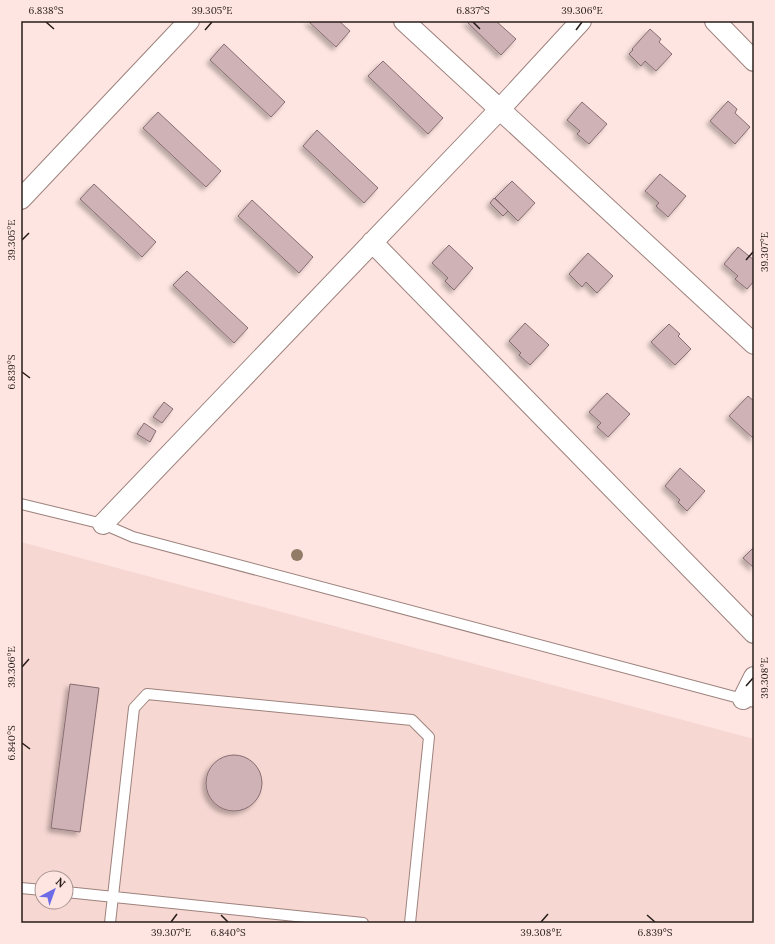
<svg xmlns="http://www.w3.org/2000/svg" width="775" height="944" viewBox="0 0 775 944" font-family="Lora,serif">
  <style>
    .built { fill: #f7d7d2; fill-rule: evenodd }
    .building { fill: #cfb2b6; stroke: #876d71; filter: url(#shadow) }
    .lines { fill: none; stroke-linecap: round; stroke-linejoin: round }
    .service-casing { stroke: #9d827d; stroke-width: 12 }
    .minor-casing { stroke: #9d827d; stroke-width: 22 }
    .service { stroke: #fff; stroke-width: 10 }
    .minor { stroke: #fff; stroke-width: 20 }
    .tree { fill: #937c67 }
    .ticks { fill: none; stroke: #261c1a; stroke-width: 1.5 }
    .neatline { fill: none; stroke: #261c1a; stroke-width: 1.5 }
    .ticks-label { font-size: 10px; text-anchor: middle; fill: #261c1a }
  </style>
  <defs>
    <filter id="shadow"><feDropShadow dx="-3.5" dy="3.5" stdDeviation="2" flood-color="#0004"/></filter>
  </defs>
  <rect width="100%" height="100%" fill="#fee5e1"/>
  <path class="built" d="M21,542l733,197v184h-733zM42,878h24v24h-24z"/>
  <path class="building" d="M308,21h31l11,10 -14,16z
    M466,21h30l20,18 -15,16z
    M650,29l11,10 -2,3 13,12 -16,17 -11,-10 -4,5 -12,-12 4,-4 -1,-1z
    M224,44l61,58 -14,15 -61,-57z
    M383,61l60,57 -15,16 -60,-58z
    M728,101l9,8 -2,4 15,14 -15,17 -25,-23z
    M582,102l25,22 -18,20 -12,-10 3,-3 -13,-11z
    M158,112l63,59 -15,16 -63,-59z
    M317,130l61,58 -14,15 -61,-57z
    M660,174l26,22 -18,21 -12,-11 3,-3 -14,-12z
    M512,181l23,22 -17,18 -23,-23z
    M94,184l62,58 -14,15 -62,-58z
    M494,198l14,13 -5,5 -13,-13z
    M252,200l61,57 -14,16 -61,-57z
    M449,245l24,23 -19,22 -9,-9 3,-3 -16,-15z
    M738,247l16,13v21l-7,8 -12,-10 3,-3 -14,-12z
    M588,253l25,23 -16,17 -11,-11 -4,5 -13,-13z
    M187,271l61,57 -14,15 -61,-58z
    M525,323l24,22 -19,20 -11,-10 2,-2 -12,-12z
    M669,324l11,10 -2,2 13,13 -16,16 -24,-23z
    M607,393l23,21 -22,23 -11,-10 4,-4 -12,-11z
    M748,396l6,5v38l-25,-23z
    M164,402l9,7 -11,14 -9,-6z
    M144,423l12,8 -6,11 -13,-8z
    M680,468l25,23 -18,20 -9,-9 2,-2 -15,-14z
    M754,547v21l-11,-10z
    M70,684l29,4 -19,144 -29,-4z
    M206 783a28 28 0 1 1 56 0a28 28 0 1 1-56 0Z"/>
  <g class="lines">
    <g class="service-casing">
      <path id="service" d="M21,504l82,20 30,13 621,165
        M21,888l21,2
        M66,892l297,31
        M110,923l24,-215 13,-14 265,26 17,17 -19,186"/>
    </g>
    <g class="minor-casing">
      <path id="minor" d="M404,21l350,323
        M715,21l39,40
        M21,199l168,-178
        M372,242l382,391
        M103,524l397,-415 81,-88
        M743,699l11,-22"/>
    </g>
    <use href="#service" class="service"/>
    <use href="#minor" class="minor"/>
  </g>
  <circle class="tree" cx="297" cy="555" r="6"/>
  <path class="ticks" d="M46,22l8,7M473,22l7,7M205,30l7,-8M576,30l6,-8M22,240l7,-7M746,260l7,-8M22,372l8,6M22,667l7,-8M746,686l7,-8M22,743l8,6M221,915l7,7M647,915l8,7M171,922l6,-8M541,922l7,-8"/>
  <rect width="775" height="944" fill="none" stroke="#fee5e1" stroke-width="44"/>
  <g transform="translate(54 890) rotate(41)"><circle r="19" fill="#fee5e1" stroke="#a89591"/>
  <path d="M0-3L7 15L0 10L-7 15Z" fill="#6d6ce6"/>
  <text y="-6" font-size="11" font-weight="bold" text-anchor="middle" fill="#261c1a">N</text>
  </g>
  <rect x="22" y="22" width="731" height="900" class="neatline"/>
  <g class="ticks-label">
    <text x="46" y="14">6.838°S</text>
    <text x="212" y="14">39.305°E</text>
    <text x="473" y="14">6.837°S</text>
    <text x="582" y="14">39.306°E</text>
    <text transform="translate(11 240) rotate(-90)" y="4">39.305°E</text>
    <text transform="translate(764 252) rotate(-90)" y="4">39.307°E</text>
    <text transform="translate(11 372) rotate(-90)" y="4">6.839°S</text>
    <text transform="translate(11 667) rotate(-90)" y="4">39.306°E</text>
    <text transform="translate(764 678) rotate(-90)" y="4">39.308°E</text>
    <text transform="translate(11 743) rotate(-90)" y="4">6.840°S</text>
    <text x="171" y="936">39.307°E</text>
    <text x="228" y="936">6.840°S</text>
    <text x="541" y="936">39.308°E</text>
    <text x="655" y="936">6.839°S</text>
  </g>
</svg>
